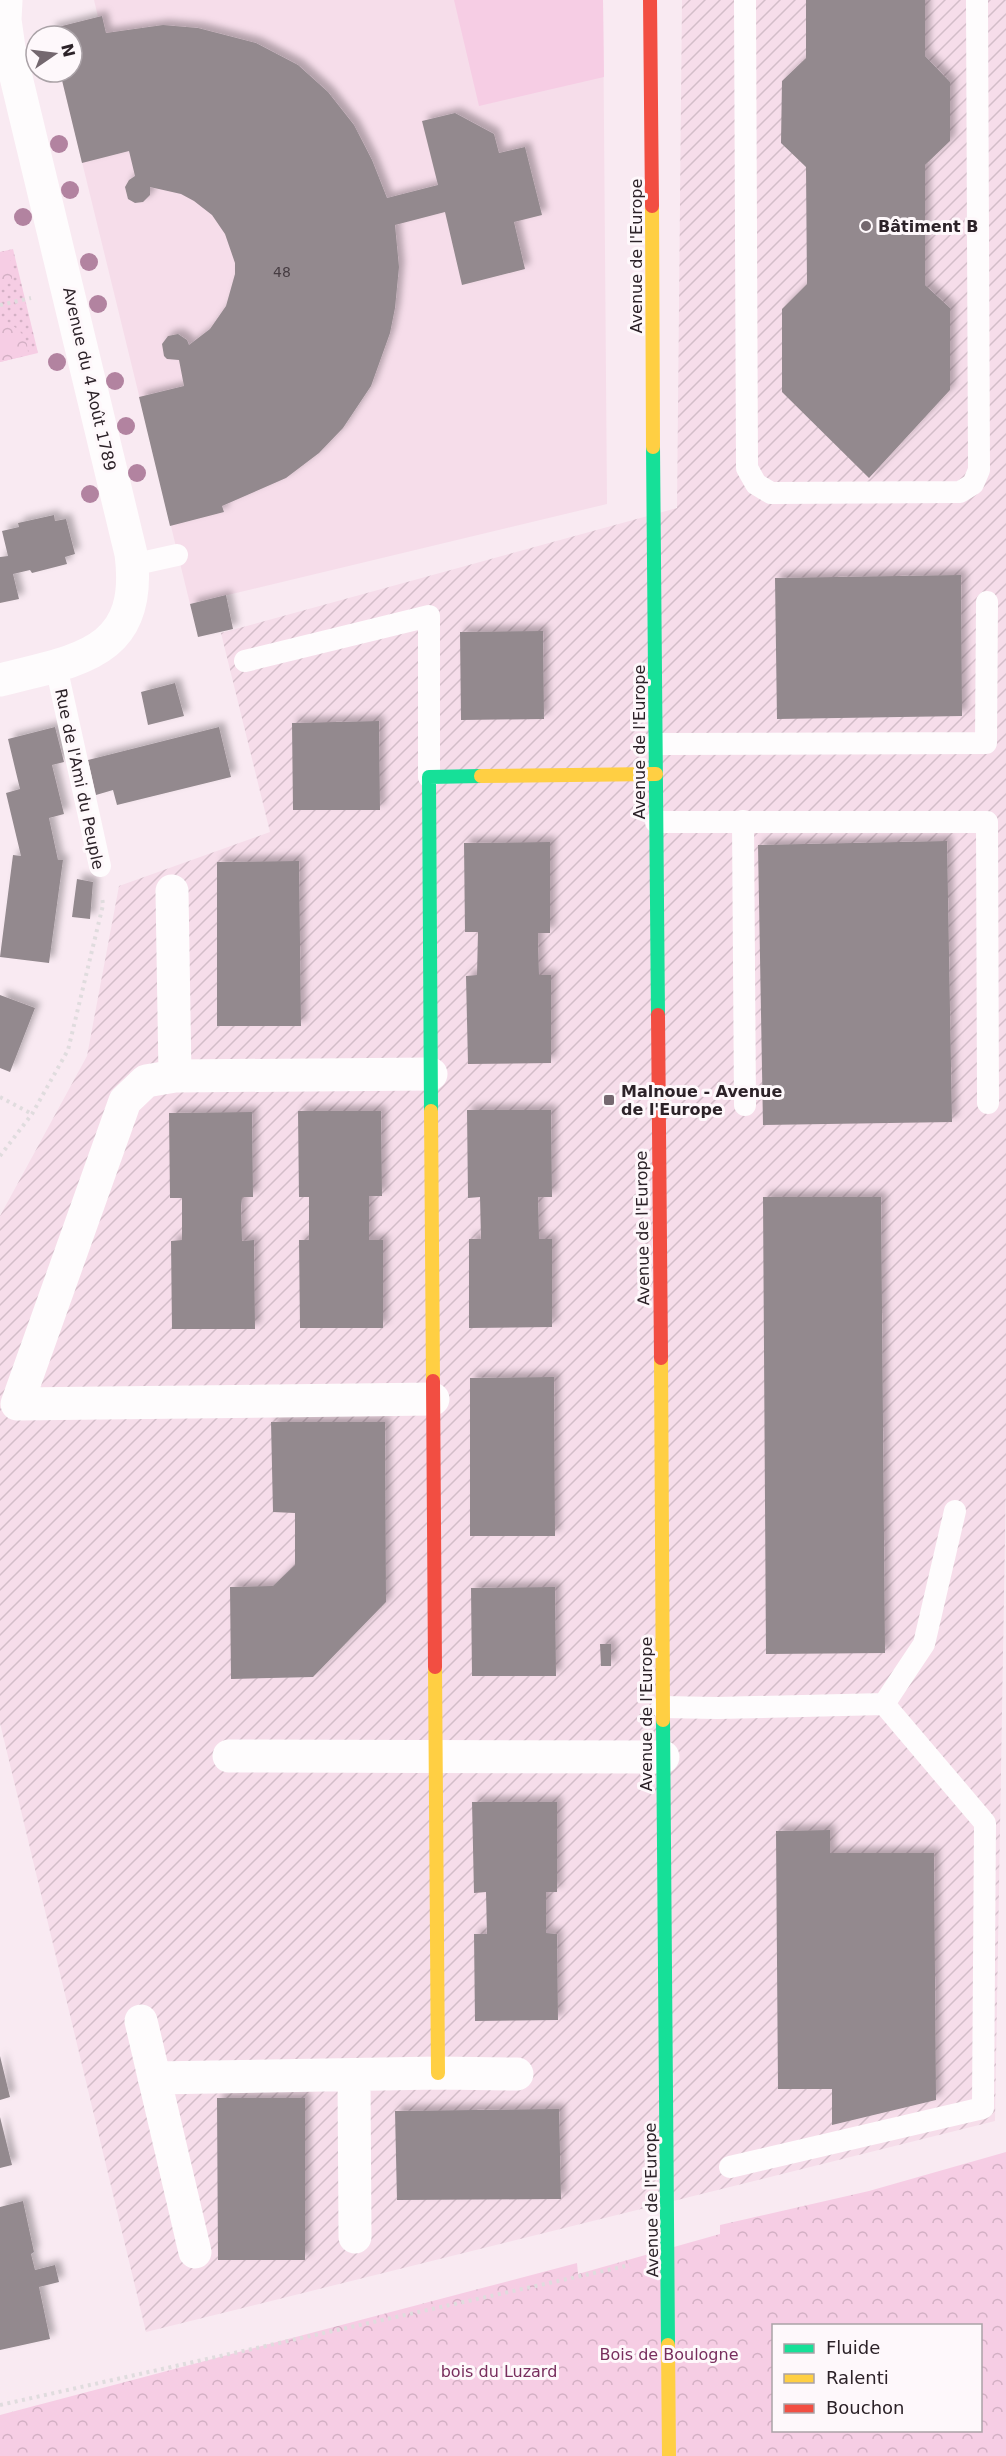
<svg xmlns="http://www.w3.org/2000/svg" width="1006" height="2456" viewBox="0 0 1006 2456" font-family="'DejaVu Sans',sans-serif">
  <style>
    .built { fill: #f6ddea }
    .industrial { fill: url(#industrial-furrows) }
    .grass { fill: url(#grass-dots) }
    .forest { fill: url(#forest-crowns); fill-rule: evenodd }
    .garden { fill: #f6cde4 }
    .building { fill: #93898e; filter: url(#shadow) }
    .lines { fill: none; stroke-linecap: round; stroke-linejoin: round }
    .path { stroke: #e0dcde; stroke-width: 4; stroke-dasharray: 3 4.5; stroke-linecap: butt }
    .lane { stroke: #fefcfd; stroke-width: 22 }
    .street { stroke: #fefcfd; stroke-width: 33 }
    .fast { stroke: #16e098; stroke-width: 14 }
    .slow { stroke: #ffcf43; stroke-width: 14 }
    .jam { stroke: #f24e42; stroke-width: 14 }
    .tree { fill: #b283a0 }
    .poi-dot { fill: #74686f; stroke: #fef8fb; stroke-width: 2 }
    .labels { text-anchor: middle; stroke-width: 6; stroke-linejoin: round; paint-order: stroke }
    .number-label { font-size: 14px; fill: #463c42 }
    .poi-label { font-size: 16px; font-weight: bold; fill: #2c2228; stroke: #fef8fb; text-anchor: start }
    .street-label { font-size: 16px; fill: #2c2228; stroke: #fef8fb }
    .park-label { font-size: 16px; fill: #782e5d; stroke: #fef8fb }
  </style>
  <defs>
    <pattern id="industrial-furrows" width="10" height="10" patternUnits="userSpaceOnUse" patternTransform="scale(1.5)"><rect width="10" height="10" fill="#f6ddea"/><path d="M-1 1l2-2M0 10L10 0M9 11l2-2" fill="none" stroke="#d3bdc9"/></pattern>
    <pattern id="grass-dots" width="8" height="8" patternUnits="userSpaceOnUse" patternTransform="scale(1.5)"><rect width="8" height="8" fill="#f6cde4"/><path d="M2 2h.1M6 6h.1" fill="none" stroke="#d3b0c4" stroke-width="1.8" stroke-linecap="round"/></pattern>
    <pattern id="forest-crowns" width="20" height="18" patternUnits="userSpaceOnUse" patternTransform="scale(1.5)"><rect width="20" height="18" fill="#f6cde4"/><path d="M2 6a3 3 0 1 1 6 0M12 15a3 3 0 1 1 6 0" fill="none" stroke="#d3b0c4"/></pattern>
    <filter id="shadow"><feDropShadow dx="5.5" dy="-5.5" stdDeviation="3" flood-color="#0004"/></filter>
  </defs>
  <rect width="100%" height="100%" fill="#f9eaf2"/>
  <path class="built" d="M94,0h509l4,504 -417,100 -130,-532h12v-36h-21l-1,-7 48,-12z"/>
  <path class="industrial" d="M682,0h324v1478l-11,643 -849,211 -146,-609v-507l87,-160 32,-170 151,-54 -49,-199 456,-125z"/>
  <path class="grass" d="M13,249l25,104 -38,9v-110z"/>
  <path class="forest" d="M5,251c8,10 9,18 6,31l-11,6v-36z
    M0,318c17,9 29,17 28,37l-28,7z
    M1006,2152v304h-1006v-41l577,-152 1,11 142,-40v-9l149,-34zM774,2326h206v104h-206z"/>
  <path class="garden" d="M454,0h149l1,77 -125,29z"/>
  <path class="building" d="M806,0h119v56l25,26v59l-25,24v120l25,23v82l-81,88 -87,-86v-83l25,-25 -1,-117 -25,-24 1,-62 24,-23z
    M102,16l4,17 57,-8 35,3 58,15 42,22 30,27 26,33 18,35 15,38 51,-13 -16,-64 33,-8 39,21 5,19 26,-6 17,68 -28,7 11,47 -63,16 -17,-73 -50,13 4,42 -4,41 -5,25 -19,53 -28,42 -24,25 -33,25 -64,28 2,6 -54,14 -31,-129 45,-11 -5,-26 -12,-1 -3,-3 -2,-12 6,-8 10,-2 9,6 2,5 21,-16 16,-23 9,-32v-11l-10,-29 -13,-19 -18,-14 -13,-7 -31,-7v8l-7,7 -8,1 -7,-4 -3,-12 4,-7 6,-4 -6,-25 -47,12 -22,-91h12v-36h-21l-1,-7z
    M54,515l1,6 11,-2 9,35 -10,3 2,7 -35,9 -2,-3 -17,4 6,25 -19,4v-46l8,-1 -6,-25 17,-4 -1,-4z
    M961,575l1,141 -185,3 -2,-141z
    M226,595l7,34 -35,8 -8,-33z
    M543,631l1,88 -83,1 -1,-88z
    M175,683l9,33 -36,9 -7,-33z
    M379,721l1,89h-87l-1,-87z
    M55,727l9,35 -12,3 12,49 -15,4 9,42h5l-14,103 -49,-6 13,-102 8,1 -15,-63 14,-4 -12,-50z
    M219,727l12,50 -114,28 -4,-15 -17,5 -8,-35z
    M947,841l5,281 -189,3 -5,-280z
    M550,842v91h-12v10l1,32h12v88l-83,1 -2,-88 11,-1 1,-43h-13l-1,-89z
    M299,861l2,165h-84v-164z
    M77,879l16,3 -3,37 -18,-2z
    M0,995l35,13 -25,64 -10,-4z
    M467,1110h84l1,87h-14l1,42h13v88l-83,1v-89h12l-1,-42 -12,1z
    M298,1111h83l1,85h-13v44h14v88h-83l-1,-88h10v-43h-10z
    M252,1112l1,85h-11l-1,10 1,34 12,-1 1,89h-83l-1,-88 11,-1v-42h-12l-1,-85z
    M763,1197h118l4,456 -119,1z
    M554,1377l1,159h-85v-158z
    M271,1422h114l1,180 -73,75 -82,2 -1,-92 43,-1 22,-21v-52l-22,-1z
    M555,1587l1,89h-84l-1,-88z
    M600,1644h11v22h-10z
    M472,1802h85v90h-11v41l11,1 1,86 -83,1 -1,-87h13l-1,-42 -12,1z
    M830,1830v23h104l2,247 -104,25v-36h-54l-2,-258z
    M0,2056l10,41 -10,3z
    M217,2098h88v162h-87z
    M559,2109l2,90 -164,1 -2,-89z
    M0,2117l12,48 -12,3z
    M23,2201l11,51 -3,2 4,16 20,-5 4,17 -20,5 11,52 -50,11v-143z"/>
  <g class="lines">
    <path class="path" d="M0,305l31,-7
      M0,1097l32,17
      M0,1156l32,-42 36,-64 35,-145 -1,-9
      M0,2405l630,-140"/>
    <path class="lane" d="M745,0l2,468 9,16 15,9 189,-1 13,-8 6,-14 -2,-470
      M132,565l45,-10
      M245,661l184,-45v161
      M56,666l44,200
      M656,744l330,-1 1,-141
      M743,821l2,284
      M656,822h331l1,281
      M884,1704l40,-60 31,-133
      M662,1707l55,1 167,-4 101,119 -2,285 -253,59"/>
    <path class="street" d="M0,680c77,-20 144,-25 131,-126l-122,-506 -4,-28 1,-20
      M172,891l3,185
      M431,1074l-256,2 -29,5 -21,20 -108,303 416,-5
      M229,1756l434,1
      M141,2021l54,231
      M354,2075l1,162
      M154,2078l284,-5 79,1"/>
    <path class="fast" d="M653,447l5,568
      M431,1111l-2,-334 52,-1
      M663,1720l5,625"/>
    <path class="slow" d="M652,206l1,241
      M481,776l175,-2
      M431,1111l2,270
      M661,1358l2,362
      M435,1667l3,406
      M668,2345l1,111"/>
    <path class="jam" d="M650,0l2,206
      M658,1015l3,343
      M433,1381l2,286"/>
  </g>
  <g class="tree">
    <circle cx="59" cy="144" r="9"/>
    <circle cx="70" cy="190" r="9"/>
    <circle cx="23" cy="217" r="9"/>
    <circle cx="89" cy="262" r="9"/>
    <circle cx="98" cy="304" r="9"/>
    <circle cx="57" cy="362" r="9"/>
    <circle cx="115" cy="381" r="9"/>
    <circle cx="126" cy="426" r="9"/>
    <circle cx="137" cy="473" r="9"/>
    <circle cx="90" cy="494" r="9"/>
  </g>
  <g class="poi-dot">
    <circle cx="866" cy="226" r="6"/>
    <rect x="603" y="1094" width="12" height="12" rx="3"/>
  </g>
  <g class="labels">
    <g class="number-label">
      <text x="282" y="277">48</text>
    </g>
    <g class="poi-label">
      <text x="878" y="232">Bâtiment B</text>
      <text x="621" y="1097">Malnoue - Avenue<tspan x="621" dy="18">de l'Europe</tspan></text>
    </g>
    <g class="street-label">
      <text transform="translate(636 256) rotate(-90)" y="6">Avenue de l'Europe</text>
      <text transform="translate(90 379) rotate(77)" y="6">Avenue du 4 Août 1789</text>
      <text transform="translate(639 742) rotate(-90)" y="6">Avenue de l'Europe</text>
      <text transform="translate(80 779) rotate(78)" y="6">Rue de l'Ami du Peuple</text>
      <text transform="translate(642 1228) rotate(-91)" y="6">Avenue de l'Europe</text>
      <text transform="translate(646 1714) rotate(-90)" y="6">Avenue de l'Europe</text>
      <text transform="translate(651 2200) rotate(-91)" y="6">Avenue de l'Europe</text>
    </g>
    <g class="park-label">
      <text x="669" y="2360">Bois de Boulogne</text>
      <text x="499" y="2377">bois du Luzard</text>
    </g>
  </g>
  <rect x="772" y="2324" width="210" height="108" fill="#fef8fb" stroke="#aaa2a7" stroke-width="1.5"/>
  <rect x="784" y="2344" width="30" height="9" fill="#16e098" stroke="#aaa2a7" stroke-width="1.5"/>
  <text x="826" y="2354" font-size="18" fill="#2c2228">Fluide</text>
  <rect x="784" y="2374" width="30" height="9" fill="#ffcf43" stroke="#aaa2a7" stroke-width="1.5"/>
  <text x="826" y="2384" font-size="18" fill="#2c2228">Ralenti</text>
  <rect x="784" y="2404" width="30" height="9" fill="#f24e42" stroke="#aaa2a7" stroke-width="1.5"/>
  <text x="826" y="2414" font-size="18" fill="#2c2228">Bouchon</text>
  <g transform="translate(54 54) rotate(76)"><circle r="28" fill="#fef8fb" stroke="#aaa2a7" stroke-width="1.5"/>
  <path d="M0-4.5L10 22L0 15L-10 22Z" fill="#74686f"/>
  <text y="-9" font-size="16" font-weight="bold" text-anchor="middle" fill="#2c2228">N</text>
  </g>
</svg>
